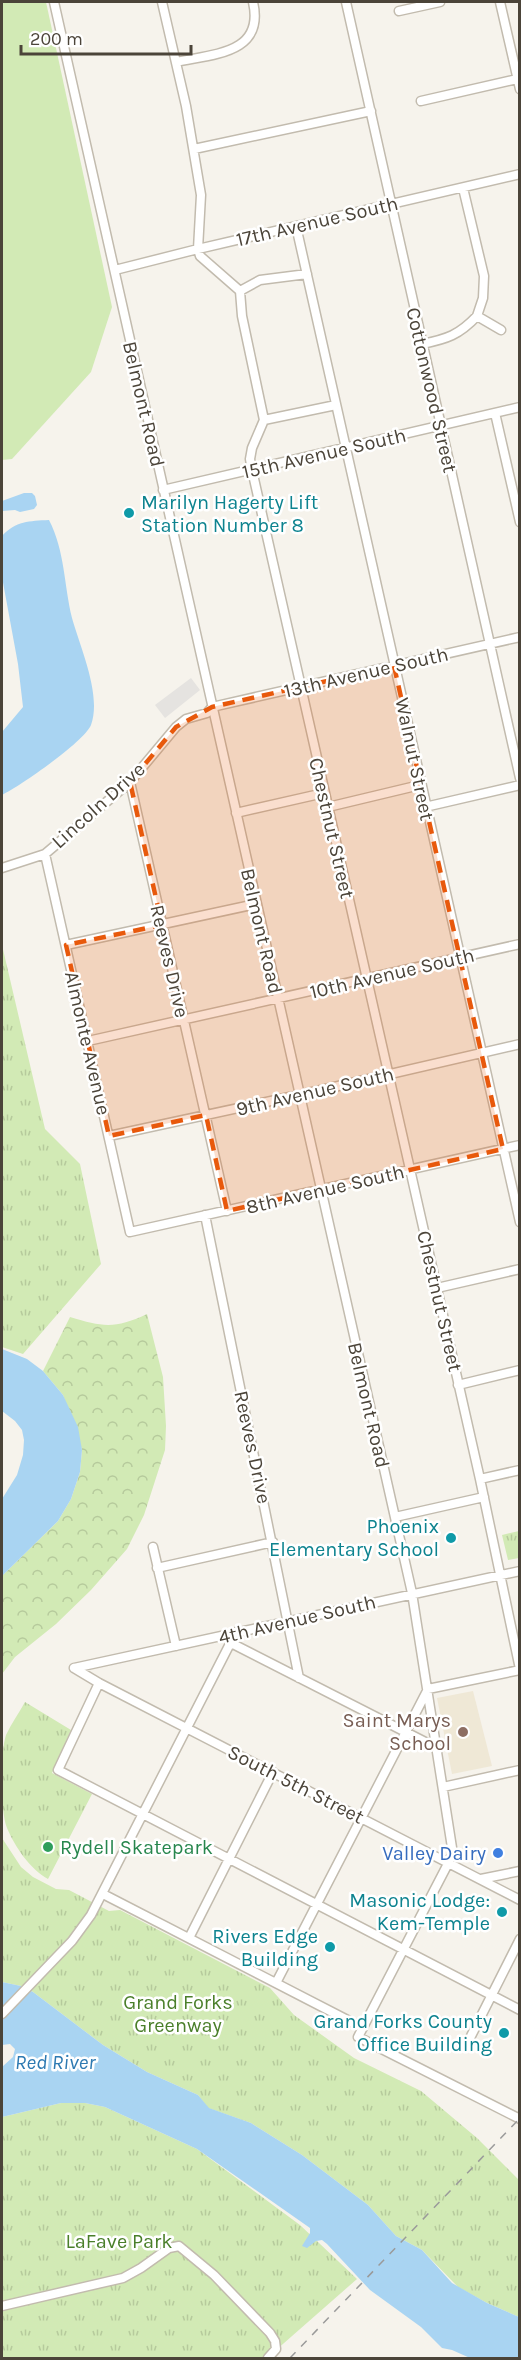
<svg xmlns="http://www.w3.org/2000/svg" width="521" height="2360" viewBox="0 0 521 2360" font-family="Karla,sans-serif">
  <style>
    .education { fill: #efe8d6 }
    .grass { fill: #d2eab5 }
    .forest { fill: url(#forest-crowns) }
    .park { fill: url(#park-tufts) }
    .parking { fill: #e5e3e0 }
    .water { fill: #a9d4f2 }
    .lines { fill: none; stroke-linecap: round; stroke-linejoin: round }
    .minor-casing { stroke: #c2bbae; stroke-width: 11 }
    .minor { stroke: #fff; stroke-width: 8 }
    .rail { stroke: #9a9a9a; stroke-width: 1.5; stroke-dasharray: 8 8; stroke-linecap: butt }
    .marked { fill: #e8590c; fill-opacity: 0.2; stroke: #e8590c; stroke-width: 4.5; stroke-dasharray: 12 8; stroke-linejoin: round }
    .culture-dot { fill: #0f9aa8; stroke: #fff; stroke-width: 2 }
    .education-dot { fill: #8d6e63; stroke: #fff; stroke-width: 2 }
    .leisure-dot { fill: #2e9e5b; stroke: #fff; stroke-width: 2 }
    .shop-dot { fill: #3f7fe0; stroke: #fff; stroke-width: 2 }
    .labels { text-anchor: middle; stroke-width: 5; stroke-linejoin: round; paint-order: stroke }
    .street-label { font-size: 20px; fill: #4b4439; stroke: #fff }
    .culture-label { font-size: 20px; fill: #0d838f; stroke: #fff; text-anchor: end }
    .education-label { font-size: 20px; fill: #785e54; stroke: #fff; text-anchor: end }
    .leisure-label { font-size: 20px; fill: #27864d; stroke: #fff; text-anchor: start }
    .shop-label { font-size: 20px; fill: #366cbe; stroke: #fff; text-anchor: end }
    .park-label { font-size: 20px; fill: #4a7f2a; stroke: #fff }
    .water-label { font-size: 21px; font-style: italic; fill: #2e7ab2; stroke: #fff }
  </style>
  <defs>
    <pattern id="forest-crowns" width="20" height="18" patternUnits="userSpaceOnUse" patternTransform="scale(1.5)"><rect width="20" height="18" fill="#d2eab5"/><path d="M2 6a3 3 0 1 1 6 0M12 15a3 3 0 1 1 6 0" fill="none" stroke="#b6ca9c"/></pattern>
    <pattern id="park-tufts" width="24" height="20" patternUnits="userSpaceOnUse" patternTransform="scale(1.5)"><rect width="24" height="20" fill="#d2eab5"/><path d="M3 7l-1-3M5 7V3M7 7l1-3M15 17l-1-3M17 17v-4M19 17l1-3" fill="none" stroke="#b6ca9c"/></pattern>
  </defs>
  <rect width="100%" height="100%" fill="#f6f3ec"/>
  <path class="education" d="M473,1691l19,75 -40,8 -15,-76z"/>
  <path class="grass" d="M2,2h44l66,305 -21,65 -79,87 -10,1z"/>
  <path class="forest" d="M147,1314l16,63 3,49 -1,24 -21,65 -17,34 -36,41 -35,34 -41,33 -13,17v-98l56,-55 13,-22 9,-27 2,-22 -19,-55 -20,-24 27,-54c33,10 45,12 77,-3z"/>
  <path class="park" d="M2,945l43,184 35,35 21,100 -78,90 -21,-7z
    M519,1531v27l-11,2 -6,-25z
    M25,1702l46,28 -19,43 40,21 -44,85c-18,-10 -33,-32 -41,-51 -7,-17 -7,-75 -1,-93 5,-11 13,-22 19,-33z
    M2,1838l19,29 12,10 23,12 13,1 40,21 11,-1 150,78 24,27 60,43 67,33 56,47 42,42v137l-32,-14 -29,-16 -36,-37 -26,-14 -28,-31 -66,-50 -51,-32 -43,-15 -10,-13 -51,-23 -44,-27 -70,-53 -12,-6 -19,-4z
    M61,2103h24l20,4 92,42 103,76 57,54 -90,79h-265v-241z"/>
  <path class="parking" d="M191,678l9,12 -35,28 -10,-13z"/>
  <path class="water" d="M24,493h8l3,3 2,9 -3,4 -14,3 -5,-2 -13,1v-10z
    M49,520c16,31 15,65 23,98 8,29 30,77 19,107 -7,17 -71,61 -89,70v-63l21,-25 -5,-43 -16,-87v-41c14,-15 27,-15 47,-16z
    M2,1349l25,10 16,12 20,24 15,32 4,23 -2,22 -9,27 -13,22 -56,55v-77l15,-24 6,-20 1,-15 -2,-10 -7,-9 -13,-10z
    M2,1982l19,4 12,6 70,53 44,27 51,23 11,13 42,15 51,32 66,50 28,31 26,14 30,33 35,20 32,14v41h-49l-18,-8 -10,-2 -21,-21 -51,-37 -43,-46 -5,-4 -6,1 -9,7 -5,-2 8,-13v-5l-113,-79 -92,-42 -20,-4h-24l-59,14v-50l11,-10 2,-8 -5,-5 -8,1z"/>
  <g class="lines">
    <g class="minor-casing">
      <path id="minor" d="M54,2l358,1591 41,261 -95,183 162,82
        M162,2l24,104 15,89 -3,54 2,7 40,35 2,25 22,104 -12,28 -2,11 2,11 228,1009 40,190
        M346,2l174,776
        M500,2l20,87
        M399,11l41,-9
        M176,62c37,-8 89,-8 77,-60
        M421,101l96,-22
        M194,149l177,-38
        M463,188l21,88 -1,22 -6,18
        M296,226l224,996
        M115,270l83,-21 322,-75
        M240,291l20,-11 47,-6
        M422,344c25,-5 37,-9 55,-28l24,14
        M495,413l25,109
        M264,420l72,-15
        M163,490l357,-83
        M130,782l97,429
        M328,807l92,-22
        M425,807l95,-22
        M236,813l88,-20
        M45,854l85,378 390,-87
        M2,868l43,-14 85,-72 46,-55 10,-8 21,-6 5,-6 308,-70
        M66,945l190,-41
        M88,1041l432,-97
        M109,1136l199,-43 212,-49
        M205,1215l94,463
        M437,1288l83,-19
        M458,1385l62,-15
        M480,1479l40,-9
        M395,1517l89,-20
        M153,1547l23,99
        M157,1568l116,-26
        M231,1643l206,105
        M74,1668l25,15 421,217
        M74,1668l446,-97
        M99,1683l-41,87 462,240
        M443,1787l77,-17
        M481,1879l39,-8
        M103,1894l260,134
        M189,1938l84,-166
        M276,1983l152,-294 92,-19
        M2,2014l70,-73 19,-26 145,-283
        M470,2038l50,-99
        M2,2306l121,-28 18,-10 28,-20 10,-2 35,29 56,58 5,8 1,8 -8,9"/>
    </g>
    <use href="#minor" class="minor"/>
    <path class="rail" d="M290,2358l230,-240"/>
  </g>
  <path class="marked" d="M394,666l109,483 -276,62 -21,-96 -97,21 -43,-191 96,-20 -32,-143 46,-55 36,-20z"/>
  <g class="culture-dot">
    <circle cx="129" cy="513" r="6"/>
    <circle cx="451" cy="1538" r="6"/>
    <circle cx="502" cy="1912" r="6"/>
    <circle cx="330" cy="1947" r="6"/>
    <circle cx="504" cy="2033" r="6"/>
  </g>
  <circle class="education-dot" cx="463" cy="1732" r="6"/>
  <circle class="leisure-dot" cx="48" cy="1847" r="6"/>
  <circle class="shop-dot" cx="498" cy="1853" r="6"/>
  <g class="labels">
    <g class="street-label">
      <text transform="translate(317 221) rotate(-13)" y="7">17th Avenue South</text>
      <text transform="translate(432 390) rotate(77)" y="7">Cottonwood Street</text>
      <text transform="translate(144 404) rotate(77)" y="7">Belmont Road</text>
      <text transform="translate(324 453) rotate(-13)" y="7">15th Avenue South</text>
      <text transform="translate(366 672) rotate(-13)" y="7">13th Avenue South</text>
      <text transform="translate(415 759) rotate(78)" y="7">Walnut Street</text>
      <text transform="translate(98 805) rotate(-42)" y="7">Lincoln Drive</text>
      <text transform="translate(332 828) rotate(77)" y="7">Chestnut Street</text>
      <text transform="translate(262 931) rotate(77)" y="7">Belmont Road</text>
      <text transform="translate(170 961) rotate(77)" y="7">Reeves Drive</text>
      <text transform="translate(392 973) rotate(-13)" y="7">10th Avenue South</text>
      <text transform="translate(88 1043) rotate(77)" y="7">Almonte Avenue</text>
      <text transform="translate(315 1091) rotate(-13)" y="7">9th Avenue South</text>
      <text transform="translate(325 1189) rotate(-13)" y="7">8th Avenue South</text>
      <text transform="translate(440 1301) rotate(77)" y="7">Chestnut Street</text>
      <text transform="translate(369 1405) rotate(77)" y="7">Belmont Road</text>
      <text transform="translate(253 1447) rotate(78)" y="7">Reeves Drive</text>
      <text transform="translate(297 1619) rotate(-13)" y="7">4th Avenue South</text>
      <text transform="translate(296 1784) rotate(27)" y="7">South 5th Street</text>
    </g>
    <g class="culture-label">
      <text x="141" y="509" text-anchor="start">Marilyn Hagerty Lift<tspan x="141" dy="23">Station Number 8</tspan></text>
      <text x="439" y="1533">Phoenix<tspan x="439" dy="23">Elementary School</tspan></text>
      <text x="490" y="1907">Masonic Lodge:<tspan x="490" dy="23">Kem-Temple</tspan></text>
      <text x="318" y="1943">Rivers Edge<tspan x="318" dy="23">Building</tspan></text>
      <text x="492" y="2028">Grand Forks County<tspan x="492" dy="23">Office Building</tspan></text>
    </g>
    <g class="education-label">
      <text x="451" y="1727">Saint Marys<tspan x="451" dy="23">School</tspan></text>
    </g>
    <g class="leisure-label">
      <text x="60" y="1854">Rydell Skatepark</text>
    </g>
    <g class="shop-label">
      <text x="486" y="1860">Valley Dairy</text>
    </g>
    <g class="park-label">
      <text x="178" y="2009">Grand Forks<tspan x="178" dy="23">Greenway</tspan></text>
      <text x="119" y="2248">LaFave Park</text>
    </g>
    <g class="water-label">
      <text x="55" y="2069">Red River</text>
    </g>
  </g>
  <rect width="521" height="2360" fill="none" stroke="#4b4439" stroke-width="6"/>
  <path d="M21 45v9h170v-9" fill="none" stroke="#4b4439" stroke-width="3"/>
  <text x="30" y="45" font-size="18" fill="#4b4439" stroke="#ffffff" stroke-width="4.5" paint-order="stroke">200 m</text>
</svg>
